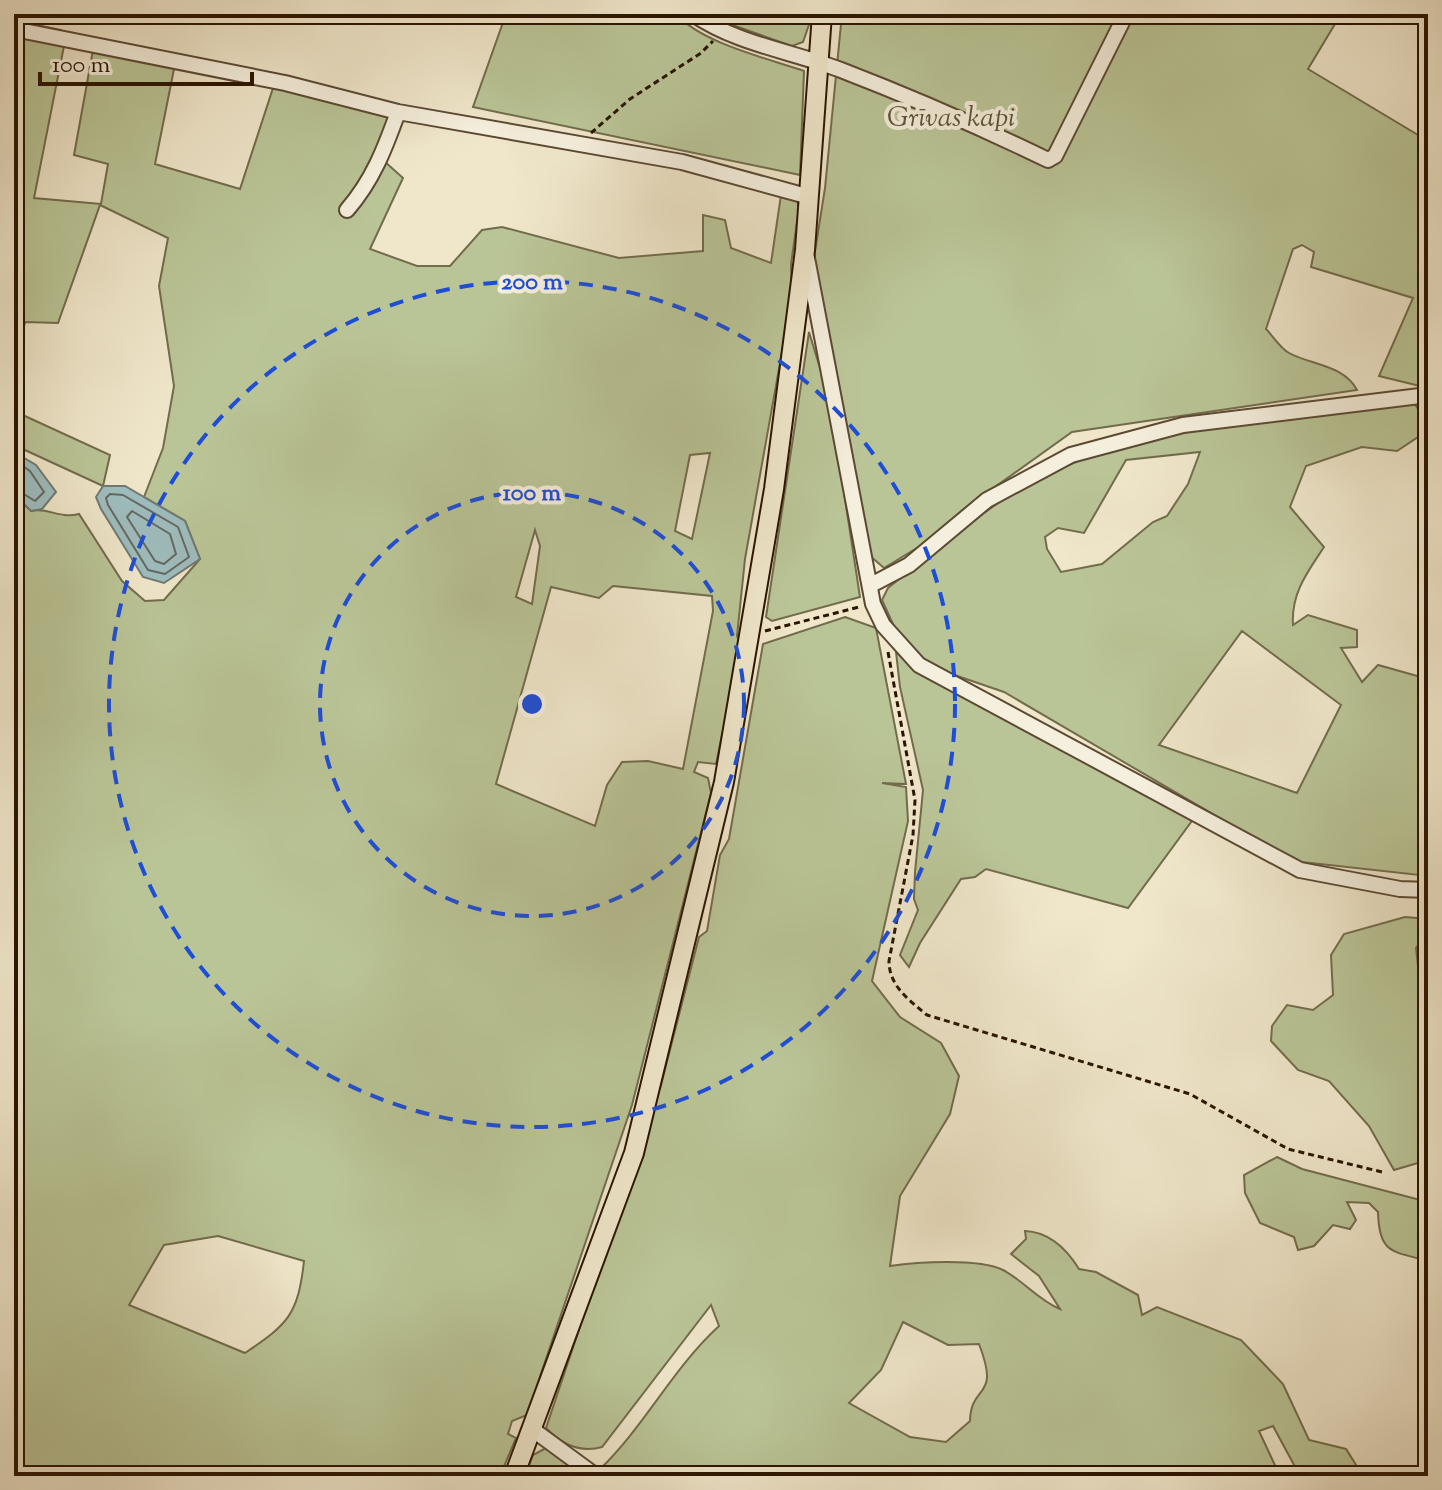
<svg xmlns="http://www.w3.org/2000/svg" width="1442" height="1490" viewBox="0 0 1442 1490" font-family="'Sorts Mill Goudy',serif">
  <style>
    .green { fill: #bac597; stroke: #726c4c; stroke-width: 2; fill-rule: evenodd }
    .water { fill: #9ebec0; stroke: #707a73; stroke-width: 2 }
    .lines { fill: none; stroke-linecap: round; stroke-linejoin: round }
    .shore { stroke: #646960; stroke-width: 2 }
    .minor-casing { stroke: #5c4933; stroke-width: 18 }
    .major-casing { stroke: #2a1400; stroke-width: 22 }
    .path { stroke: #2a1400; stroke-width: 3; stroke-dasharray: 6 4; stroke-linecap: butt }
    .minor { stroke: #f5efdd; stroke-width: 14 }
    .major { stroke: #f0e7cb; stroke-width: 18 }
    .ring { fill: none; stroke: #1d4ed8; stroke-width: 4; stroke-dasharray: 14 10 }
    .labels { text-anchor: middle; stroke-width: 8; stroke-linejoin: round; paint-order: stroke }
    .park-label { font-size: 28px; font-style: italic; fill: #5c5235; stroke: #f5efdd }
    .centre { fill: #1d4ed8; stroke: #f5efdd; stroke-width: 4 }
    .ring-label { font-size: 24px; text-anchor: middle; font-weight: bold; fill: #1d4ed8; stroke: #f5efdd; stroke-width: 8; stroke-linejoin: round; paint-order: stroke }
  </style>
  <rect width="100%" height="100%" fill="#f0e7cb"/>
  <filter id="stains"><feTurbulence type="fractalNoise" baseFrequency=".0025" numOctaves="4"/><feColorMatrix values="0 0 0 0 .2 0 0 0 0 .09 0 0 0 0 .02 0 0 0 .5 -.17"/></filter>
  <radialGradient id="worn" r=".72"><stop offset=".6" stop-color="#630" stop-opacity="0"/><stop offset="1" stop-color="#630" stop-opacity=".3"/></radialGradient>
  <path class="green" d="M14,14h29l-2,12 20,4 3,16 -30,152 67,6 7,-40 -34,-9 19,-105 82,14 -20,100 85,25 34,-104 128,32 -18,44 19,17 -33,71 47,17h33l32,-36 20,-3 117,31 84,-7v-36l22,5 6,28 40,15 10,-68 16,5 2,8 -8,56 1,32 -47,263 -8,77 4,8 -25,120 -18,-2 -4,10 14,6 3,15 -79,312 -105,310 -15,6 -4,13 8,4 -16,38h-486v-97l5,-26h-5v-859l17,17c18,-4 27,8 48,3l43,67 23,20 19,-1 36,-41 -15,-38 -41,-24 19,-49 11,-62 -15,-100 9,-48 -68,-33 -42,118 -33,-1 -11,47zM710,453l-18,86 -17,-8 15,-76zM535,530l5,16 -8,58 -16,-7zM613,586l99,10 1,15 -30,158 -35,-8 -26,1 -15,23 -12,41 -99,-42 55,-197 48,11zM218,1236l86,25c-6,54 -16,63 -59,92l-116,-48 35,-60z
    M506,14h170c26,29 90,44 128,57l-4,104 -327,-68z
    M701,14h111v2l-9,26 -11,4z
    M842,14h499l-33,55 120,72v247l-49,-12 34,-78 -102,-31 3,-15 -12,-7 -9,4 -27,80c7,7 14,19 23,24 22,12 55,12 68,37l-285,42 -108,77 -39,34 -41,25 -15,-13 -56,-291 12,-76z
    M809,332l21,69 30,196 -88,24 -6,-4z
    M1414,403l11,16 -7,18 -21,14 -35,-4 -56,19 -16,41 34,40c-17,26 -33,46 -31,78l15,-10 49,15v17l-16,1 21,34 16,-17 50,14v197l-135,-15 -289,-169 -70,-24 -36,-33 -16,-35 6,-12 72,-58 69,-49 64,-26 117,-29zM1200,452l-12,32 -21,32 -14,6 -51,42 -41,8 -14,-23 -2,-12 13,-9 26,5 42,-73zM1242,631l99,74 -44,88 -138,-48z
    M14,411l96,44 -7,31 -89,-41z
    M845,617l31,11 30,156 -24,-1 24,4 2,34 -36,160 28,36 41,26 18,33 -9,38 -50,82 -10,70c26,-4 89,-8 113,4 21,11 35,30 57,39l-21,-33 -28,-22 15,-15 -1,-8c24,1 41,17 54,38l17,3 42,23 4,20 15,-8 84,33 42,44 26,56 37,9 17,27h-63l-27,-50 -14,5 21,45h-674l-7,-6c46,-44 74,-102 120,-144l-8,-21 -109,142c-22,6 -40,-2 -56,-19l115,-343 38,-148 8,-6 13,-76 9,-16 34,-195zM903,1322l45,23 31,-1c22,57 -8,38 -9,77l-24,21 -36,-5 -61,-34 32,-33z
    M896,652l24,21 274,145 -66,90 -142,-39 -11,8 -14,2 -41,64 -11,24 -9,-12 18,-45 -4,-11 1,-27 8,-82 -23,-103z
    M1405,917l23,2v12l-12,17 5,45 7,15v152l-34,10 -25,-44 -40,-45 -31,-11 -27,-29 1,-15 15,-21 26,5 20,-15 -2,-40 13,-21z
    M1277,1157l25,12 126,33v59c-36,-10 -49,-7 -50,-49l-9,-9 -22,-1 9,18 -6,9 -17,-4 -19,21 -16,4 -4,-13 -34,-14 -15,-30 -1,-18z
    M546,1448l37,28h-58l8,-21z"/>
  <path class="water" d="M14,452l22,13 20,27 -14,17 -11,2 -17,-17z
    M103,486h22l60,35 15,38 -36,24 -21,-6 -42,-68 -5,-12z"/>
  <g class="lines">
    <path class="shore" d="M14,460l16,11 14,21 -9,9 -21,-13
      M110,494l13,1 55,32 11,30 -24,17 -17,-4 -40,-65 -2,-7z
      M132,511l38,23 6,20 -12,10 -9,-3 -28,-44z"/>
    <g class="minor-casing">
      <path id="minor" d="M693,14c44,30 98,37 148,56 70,27 139,57 207,90l7,-4 71,-142
        M14,29l271,54 113,29 284,50 128,35
        M347,210c26,-30 38,-62 51,-98
        M807,258l66,346 10,21 36,40 381,205 100,19 28,1
        M871,585l38,-20 78,-65 84,-45 112,-30 245,-30
        M532,1429l64,47"/>
    </g>
    <g class="major-casing">
      <path id="major" d="M514,1476l120,-323 90,-371 50,-293 31,-239 17,-236"/>
    </g>
    <path class="path" d="M591,133l39,-34 71,-46 12,-12
      M765,631l94,-24
      M888,652l27,148 -2,35 -24,126c0,25 20,39 38,54l263,79 98,55 94,23"/>
    <use href="#minor" class="minor"/>
    <use href="#major" class="major"/>
  </g>
  <g class="ring">
    <circle cx="532" cy="704" r="212"/>
    <circle cx="532" cy="704" r="423"/>
  </g>
  <g class="labels">
    <g class="park-label">
      <text x="951" y="126">Grīvas kapi</text>
    </g>
  </g>
  <circle cx="532" cy="704" r="12" class="centre"/>
  <g class="ring-label">
    <text x="532" y="289">200 m</text>
    <text x="532" y="500">100 m</text>
  </g>
  <rect width="1442" height="1490" fill="none" stroke="#f0e7cb" stroke-width="48"/>
  <rect x="16" y="16" width="1410" height="1458" fill="none" stroke="#2a1400" stroke-width="4"/>
  <rect x="24" y="24" width="1394" height="1442" fill="none" stroke="#2a1400" stroke-width="2"/>
  <path d="M40 72v12h212v-12" fill="none" stroke="#2a1400" stroke-width="4"/>
  <text x="52" y="72" font-size="24" fill="#2a1400" stroke="#f5efdd" stroke-width="6" paint-order="stroke">100 m</text>
  <rect width="100%" height="100%" filter="url(#stains)"/>
  <rect width="100%" height="100%" fill="url(#worn)"/>
</svg>
